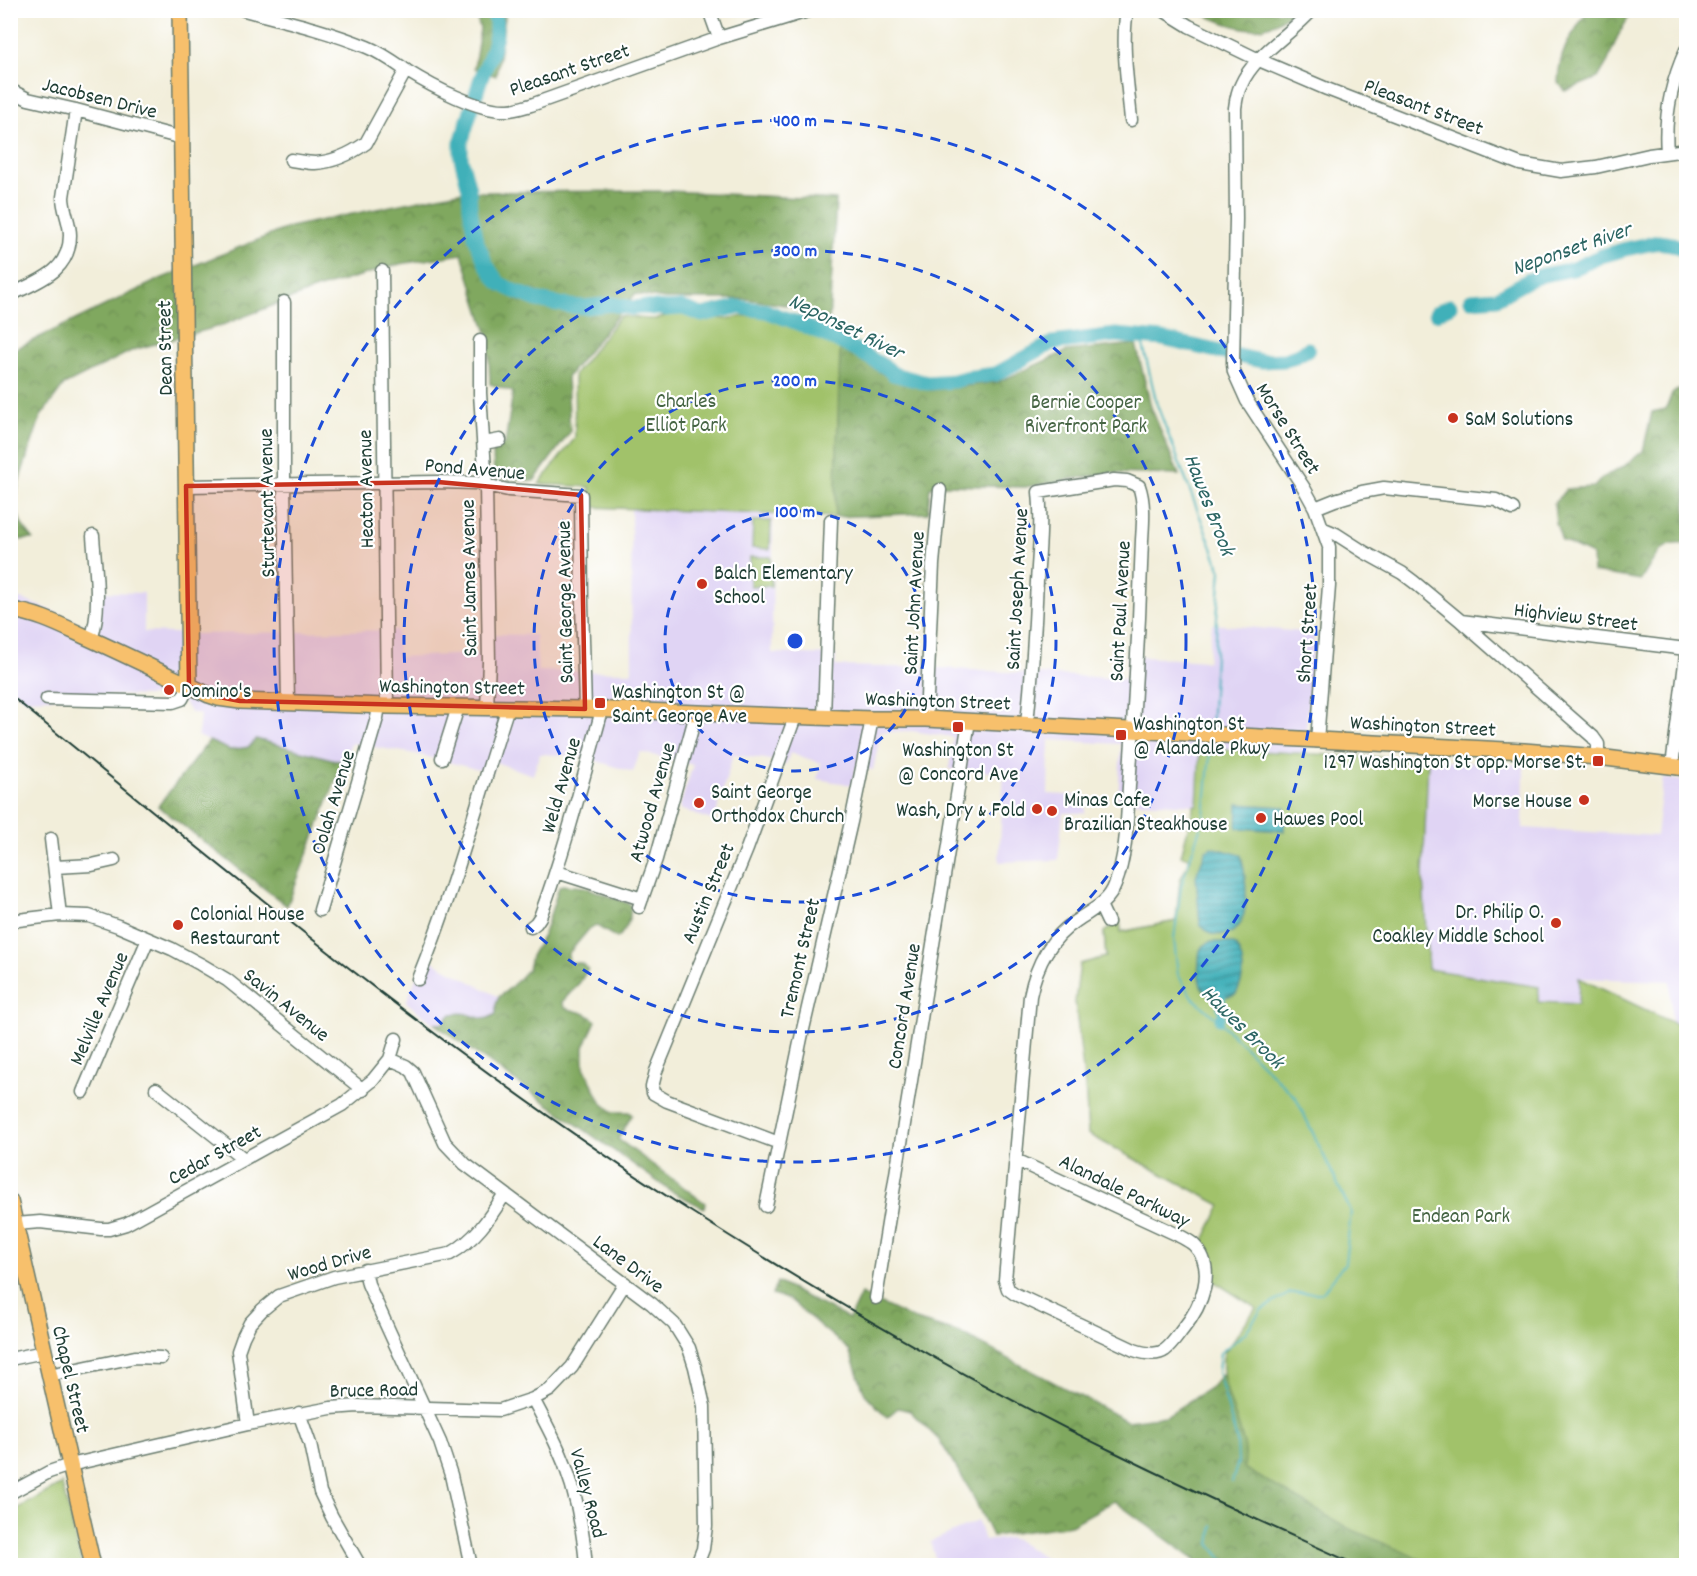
<svg xmlns="http://www.w3.org/2000/svg" width="1697" height="1576" viewBox="0 0 1697 1576" font-family="Dekko,sans-serif">
  <style>
    .built { fill: #e0d4f4 }
    .forest { fill: url(#forest-crowns); stroke: #50724a; stroke-width: 1.5 }
    .park { fill: #a1c26b; stroke: #608050; stroke-width: 1.5 }
    .water { fill: url(#water-rules); stroke: #307676; stroke-width: 1.5 }
    .lines { fill: none; stroke-linecap: round; stroke-linejoin: round }
    .stream { stroke: #40b0b9; stroke-width: 2 }
    .canal { stroke: #40b0b9; stroke-width: 9 }
    .river { stroke: #40b0b9; stroke-width: 15 }
    .minor-casing { stroke: #697b6e; stroke-width: 15 }
    .major-casing { stroke: #697b6e; stroke-width: 18 }
    .minor { stroke: #fff; stroke-width: 12 }
    .major { stroke: #f7c06c; stroke-width: 15 }
    .rail { stroke: #1f3d34; stroke-width: 2 }
    .marked { fill: #c8321e; fill-opacity: 0.2; stroke: #c8321e; stroke-width: 4.5; stroke-linejoin: round }
    .ring { fill: none; stroke: #1d4ed8; stroke-width: 3; stroke-dasharray: 10 8 }
    .poi-dot { fill: #c8321e; stroke: #fff; stroke-width: 2 }
    .labels { text-anchor: middle; stroke-width: 4.5; stroke-linejoin: round; paint-order: stroke }
    .street-label { font-size: 21px; fill: #1f3d34; stroke: #fff }
    .park-label { font-size: 21px; fill: #466544; stroke: #fff }
    .poi-label { font-size: 21px; fill: #1f3d34; stroke: #fff; text-anchor: start }
    .water-label { font-size: 22px; font-style: italic; fill: #2b6563; stroke: #fff }
    .centre { fill: #1d4ed8; stroke: #fff; stroke-width: 3 }
    .ring-label { font-size: 18px; text-anchor: middle; font-weight: bold; fill: #1d4ed8; stroke: #fff; stroke-width: 4.5; stroke-linejoin: round; paint-order: stroke }
  </style>
  <defs>
    <pattern id="forest-crowns" width="20" height="18" patternUnits="userSpaceOnUse" patternTransform="scale(1.5)"><rect width="20" height="18" fill="#80a85f"/><path d="M2 6a3 3 0 1 1 6 0M12 15a3 3 0 1 1 6 0" fill="none" stroke="#688a4f"/></pattern>
    <pattern id="water-rules" width="6" height="5" patternUnits="userSpaceOnUse" patternTransform="scale(1.5)"><rect width="6" height="5" fill="#40b0b9"/><path d="M0 2.5h6" fill="none" stroke="#359097"/></pattern>
  </defs>
  <rect width="100%" height="100%" fill="#fff"/>
  <filter id="ink" filterUnits="userSpaceOnUse"><feTurbulence type="fractalNoise" baseFrequency=".0167" numOctaves="2"/><feDisplacementMap in="SourceGraphic" scale="12" xChannelSelector="R" yChannelSelector="G"/><feConvolveMatrix kernelMatrix="1 2 1 2 8 2 1 2 1" color-interpolation-filters="sRGB"/></filter>
  <filter id="wash" filterUnits="userSpaceOnUse"><feTurbulence type="fractalNoise" baseFrequency=".008" numOctaves="4" result="noise"/><feDisplacementMap in="SourceGraphic" scale="24" xChannelSelector="R" yChannelSelector="G"/><feGaussianBlur stdDeviation="1.35" result="paint"/><feColorMatrix in="noise" values="0 0 0 0 0 0 0 0 0 0 0 0 0 0 0 0 0 1.4 0 .05"/><feComposite in="paint" operator="in"/></filter>
  <g filter="url(#wash)">
    <rect width="100%" height="100%" fill="#f2eeda"/>
    <path class="built" d="M631,507l142,6 -1,140 64,2 -1,11 104,2 187,11 1,-23 81,5 4,-37 102,9 -10,120 -104,-5 -3,57 -79,-4 3,-57 -72,-4 -1,54 38,2 -1,17h-22l-5,47 -59,2 5,-89 -55,-4 4,-32 -41,-6 -31,1 -8,38 -17,-3 -4,18 -35,-6 4,-16 -31,-10 -4,12 -20,-6 -33,-4 -19,66 -35,-12 14,-44 -53,-13 -7,20 -53,-16 -40,-2 -7,21 -38,-13 -3,11 -76,-19 -65,-11 -8,19 -87,-23 -6,8 -20,3 -32,-14 2,-22 -10,-2 -9,-15 -60,-2 -96,4 -14,-12 -1,-88h10l21,7 57,26 3,-40 43,1v39l54,2 199,-4 1,27 81,-3v-20l56,1 3,36 94,1z
      M1428,760l96,5 -1,63 133,8 7,-58 23,3v249l-14,-1 -2,-48 -91,-3 -1,26 -16,-1 -24,-1 1,-15 -111,-18 -5,-93z
      M425,957l74,40 -3,7v10l-6,3 -10,3 -15,-7 -23,11 -9,-1 -27,-21z
      M978,1521l6,20 25,-3 9,3 37,24h-118l-7,-23z"/>
    <path class="forest" d="M475,11h29l1,7 -9,58 -22,-8 6,-39z
      M1201,11v-1l91,1c-31,29 -56,17 -90,3z
      M1588,11h44l-15,27 -9,23 -10,17 -33,13 -7,-9c1,-32 13,-46 30,-71z
      M670,191l166,9 -7,123 -38,-17 -44,-7h-82l-30,-5 -68,83 3,55 -36,49 -40,-3 -1,-30 12,-4 8,-52 -23,-8 -2,-48 -26,-82 -62,10 -84,25 -99,38 -84,23 -69,35 -23,31 -21,62 -6,26 8,21 11,14 -22,1 -1,-112 3,-7h-2v-70l149,-72 130,-52 168,-35z
      M1136,344l15,63 28,68 -69,-2 -85,14 -81,-2 -14,2 -2,26 -93,4 5,-170 54,34 37,9 67,-8 69,-31z
      M1686,385v159c-29,-3 -31,16 -45,36l-48,-8 -1,-17 -30,-14 -6,-18 -2,-19 12,-15 28,-2 8,-9 21,-11 20,-16 9,-39 14,-3 6,-16z
      M256,739l87,23 -56,144 -129,-100 51,-65 21,9 19,-3z
      M562,885l23,2 45,17c3,10 -4,27 -13,34l-20,-12 -7,2 -22,26 1,8 12,1 7,6 -8,13 -18,20 3,6c11,4 22,4 31,13l-12,26v20l17,35 12,10h16l3,3 -14,24 87,64 -1,5 -33,-17 -238,-168 9,1 9,-10c5,0 11,-2 16,0 14,3 15,9 29,0v-10l3,-7 13,-11 16,-17 3,-13 13,-22 15,-47z
      M1120,921l1,11 55,-11 510,644h-484l-88,-64 -43,24 -79,11 -22,-46 -30,-49 -30,-30 -12,-3 -11,9 -22,-23 -16,-44 -61,-51 -16,-4 5,-13 72,37 12,-25 54,26 45,13 167,88 39,-5 45,-29 28,-32 17,-47 -34,-28 -1,-75 -133,-71 -8,-170 26,-7 -2,-25z"/>
    <path class="park" d="M671,314h20l32,5 41,-5 76,33 -5,170 -245,-10v-20l-51,-3 36,-46 -1,-63 46,-59c12,0 26,4 36,3 5,-1 10,-3 15,-5z
      M753,521h18l-1,28 -18,-1z
      M750,557h21v29h-21z
      M1200,748l228,12 -5,116 5,93 111,18 -1,15 40,2 1,-26 107,51v536h-252l-86,-37 -104,-60c1,-7 2,-13 1,-19 -5,-28 -28,-69 -21,-96l32,-45 -44,-28 -2,-17 -9,-17 20,-41 -133,-71 -2,-38 -11,-94 5,-38 26,-7 -2,-25 16,-11 1,11 55,-11 4,-41 11,-22 -10,-2 13,-51h3z
      M62,1484l20,81h-71v-53z"/>
    <path class="water" d="M1238,804l47,3 -1,24 -47,-3z
      M1212,847l29,8c5,20 13,76 -16,79 -3,1 -10,1 -14,0 -4,-2 -8,-7 -11,-9l-4,-49 10,-26z
      M1210,942h16l10,3c9,16 9,33 0,49 -30,10 -40,-5 -37,-33 0,-5 0,-11 3,-14 1,-1 7,-4 8,-5z"/>
    <g class="lines">
      <path class="stream" d="M1141,336l16,69 64,166 -4,46 -6,113
        M1211,742l-7,74 -23,70 -7,53 4,36 14,22 27,24 77,77 55,114 -6,51 -23,30h-32l-29,17 -16,23 -25,20 -2,19 19,69 1,21 -6,20
        M1213,1525l-3,19 18,22"/>
      <path class="canal" d="M1221,988v21
        M1219,1021l2,-5"/>
      <path class="river" d="M493,10l3,12v14l-4,15 -12,30 -19,62v15l8,31 1,19 5,29 11,27 7,11 6,8 13,7 25,10 33,6 15,1 26,-3 22,4 10,-1 23,2 17,-1 19,7 35,-8 29,4 37,14 50,23 34,20 6,6 34,9 27,-2 11,-3 31,-4 56,-31 64,-8 47,4 98,22 23,-1 12,-4 12,-7
        M1471,300l26,-2 32,-18 14,-5 30,-6 28,-13 25,-7 32,-7 14,2 14,6
        M1436,313l14,-7"/>
    </g>
  </g>
  <g filter="url(#ink)">
    <g class="lines">
      <g class="minor-casing">
        <path id="minor" d="M244,10c42,11 84,21 123,37 15,6 27,15 40,24 24,15 73,41 101,39 8,0 15,-3 23,-5l188,-67 92,-28
          M709,10l10,28
          M1127,10c-6,34 1,76 4,110
          M1163,10l26,16 70,34 68,29 193,75 41,7 35,-4 53,-12 37,-5
          M1312,10c-22,25 -58,45 -71,75 -4,7 -5,15 -6,23l1,111 -3,145 1,8 13,29 57,87 11,20 14,39v39l-12,155
          M10,90l18,9 48,11 106,28
          M1667,152c-3,-36 4,-69 19,-102
          M291,160c8,1 17,3 24,3 18,-1 37,-10 51,-20l40,-73
          M382,271l5,435
          M10,295c28,-14 60,-23 60,-60 0,-13 -7,-25 -7,-38l13,-87
          M284,302v181l4,220
          M480,341v52l6,93 3,176 -2,45
          M484,443l16,-3
          M186,486l252,-4 38,1 32,7 73,5 1,110 3,104
          M1315,508l20,-8 27,-8 22,-4 112,12 17,9
          M1324,529l12,5 28,18 38,21 12,9 47,39 132,116 5,7v13
          M1461,621l225,28
          M91,639c11,-28 4,-73 2,-103
          M47,699l126,3 9,-3 7,-13
          M824,717l7,-197
          M926,719l7,-155 7,-74
          M442,758l16,-51
          M1672,766l14,-111
          M51,839l9,76
          M55,867l37,-2 22,-5
          M557,872l85,27
          M1100,905l8,17
          M639,907l17,-48 40,-145
          M320,910l57,-192 2,-12
          M10,921l50,-6 29,1 29,10 54,23 28,15 27,16 136,110
          M531,927l5,-4 4,-6c25,-67 43,-138 62,-207
          M418,979c36,-88 60,-181 90,-272
          M390,1059l16,7 7,6 32,71 20,21 187,140 22,20 15,24 6,19 9,39 2,120 -3,23 -5,13 -4,4
          M156,1089l88,70
          M83,1092l65,-153
          M779,1143l-112,-42 -14,-8 -1,-6 4,-16 91,-222 48,-132
          M1016,1160l162,75c5,3 12,6 16,10 24,24 7,62 -11,84 -5,6 -11,16 -18,21 -8,6 -22,3 -31,0l-119,-56 -7,-5 -3,-9 25,-284c6,-30 19,-57 46,-75 15,-11 32,-17 39,-36 12,-31 12,-66 14,-99 4,-56 7,-112 10,-168 1,-26 2,-52 3,-78 1,-17 3,-37 -3,-54l-12,-5 -13,-1 -75,12c3,29 0,60 -2,89 -2,48 -5,95 -10,143
          M766,1206l35,-168 50,-216 21,-103
          M16,1224l24,-2 61,7h8l17,-5 216,-119 31,-25 17,-21 6,-20
          M365,1270l3,14 17,38 55,120 11,33 20,91
          M876,1298l93,-577
          M10,1359l34,-7
          M49,1375l86,-18 26,1
          M533,1399c8,15 16,30 23,45 18,38 27,81 30,122
          M299,1413l11,31 10,48 12,25 28,49
          M248,1424l-10,-73 5,-14 7,-14 12,-13 17,-14 55,-19 116,-23c25,-14 39,-35 54,-59
          M10,1493l39,-21 21,-7 178,-41 83,-16 27,-2 142,4 33,-11 17,-9 22,-23 53,-84"/>
      </g>
      <g class="major-casing">
        <path id="major" d="M180,10l9,676
          M10,610c27,3 50,15 74,26 42,19 83,39 125,59l9,3 22,3 147,5 198,3 287,10h54l598,32 74,6 88,11
          M10,1201l83,365"/>
      </g>
      <use href="#minor" class="minor"/>
      <use href="#major" class="major"/>
      <path class="rail" d="M10,695c220,179 438,362 677,514 141,90 286,175 437,248 77,38 156,73 235,109"/>
    </g>
  </g>
  <path class="marked" d="M438,482l143,13 4,214 -345,-8 -31,-6 -20,-9 -3,-200z"/>
  <g class="ring">
    <circle cx="795" cy="641" r="130"/>
    <circle cx="795" cy="641" r="261"/>
    <circle cx="795" cy="641" r="391"/>
    <circle cx="795" cy="641" r="521"/>
  </g>
  <g class="poi-dot">
    <circle cx="1453" cy="418" r="6"/>
    <circle cx="702" cy="584" r="6"/>
    <circle cx="169" cy="690" r="6"/>
    <rect x="594" y="697" width="12" height="12" rx="3"/>
    <rect x="952" y="721" width="12" height="12" rx="3"/>
    <rect x="1115" y="729" width="12" height="12" rx="3"/>
    <rect x="1592" y="755" width="12" height="12" rx="3"/>
    <circle cx="1584" cy="800" r="6"/>
    <circle cx="699" cy="803" r="6"/>
    <circle cx="1037" cy="809" r="6"/>
    <circle cx="1052" cy="811" r="6"/>
    <circle cx="1261" cy="818" r="6"/>
    <circle cx="1556" cy="923" r="6"/>
    <circle cx="178" cy="925" r="6"/>
  </g>
  <g class="labels">
    <g class="street-label">
      <text transform="translate(569 69) rotate(-19)" y="7">Pleasant Street</text>
      <text transform="translate(100 97) rotate(14)" y="7">Jacobsen Drive</text>
      <text transform="translate(1424 106) rotate(21)" y="7">Pleasant Street</text>
      <text transform="translate(164 348) rotate(-91)" y="7">Dean Street</text>
      <text transform="translate(1289 428) rotate(58)" y="7">Morse Street</text>
      <text transform="translate(475 468) rotate(5)" y="7">Pond Avenue</text>
      <text transform="translate(365 489) rotate(-91)" y="7">Heaton Avenue</text>
      <text transform="translate(266 503) rotate(-91)" y="7">Sturtevant Avenue</text>
      <text transform="translate(468 578) rotate(-91)" y="7">Saint James Avenue</text>
      <text transform="translate(1016 589) rotate(-87)" y="7">Saint Joseph Avenue</text>
      <text transform="translate(564 602) rotate(-91)" y="7">Saint George Avenue</text>
      <text transform="translate(913 603) rotate(-87)" y="7">Saint John Avenue</text>
      <text transform="translate(1119 611) rotate(-87)" y="7">Saint Paul Avenue</text>
      <text transform="translate(1576 616) rotate(7)" y="7">Highview Street</text>
      <text transform="translate(1306 633) rotate(-86)" y="7">Short Street</text>
      <text transform="translate(452 686) rotate(1)" y="7">Washington Street</text>
      <text transform="translate(938 700) rotate(2)" y="7">Washington Street</text>
      <text transform="translate(1423 725) rotate(3)" y="7">Washington Street</text>
      <text transform="translate(560 785) rotate(-74)" y="7">Weld Avenue</text>
      <text transform="translate(332 802) rotate(-73)" y="7">Oolah Avenue</text>
      <text transform="translate(651 802) rotate(-74)" y="7">Atwood Avenue</text>
      <text transform="translate(707 893) rotate(-67)" y="7">Austin Street</text>
      <text transform="translate(799 958) rotate(-77)" y="7">Tremont Street</text>
      <text transform="translate(287 1004) rotate(39)" y="7">Savin Avenue</text>
      <text transform="translate(903 1006) rotate(-81)" y="7">Concord Avenue</text>
      <text transform="translate(98 1008) rotate(-67)" y="7">Melville Avenue</text>
      <text transform="translate(214 1154) rotate(-29)" y="7">Cedar Street</text>
      <text transform="translate(1125 1190) rotate(26)" y="7">Alandale Parkway</text>
      <text transform="translate(329 1262) rotate(-16)" y="7">Wood Drive</text>
      <text transform="translate(629 1263) rotate(37)" y="7">Lane Drive</text>
      <text transform="translate(72 1379) rotate(77)" y="7">Chapel Street</text>
      <text transform="translate(374 1389) rotate(-1)" y="7">Bruce Road</text>
      <text transform="translate(589 1493) rotate(75)" y="7">Valley Road</text>
    </g>
    <g class="park-label">
      <text x="686" y="407">Charles<tspan x="686" dy="24">Elliot Park</tspan></text>
      <text x="1086" y="408">Bernie Cooper<tspan x="1086" dy="24">Riverfront Park</tspan></text>
      <text x="1461" y="1222">Endean Park</text>
    </g>
    <g class="poi-label">
      <text x="1465" y="425">SaM Solutions</text>
      <text x="714" y="579">Balch Elementary<tspan x="714" dy="24">School</tspan></text>
      <text x="181" y="697">Domino's</text>
      <text x="612" y="698">Washington St @<tspan x="612" dy="24">Saint George Ave</tspan></text>
      <text x="1133" y="730">Washington St<tspan x="1133" dy="24">@ Alandale Pkwy</tspan></text>
      <text x="958" y="756" text-anchor="middle">Washington St<tspan x="958" dy="24">@ Concord Ave</tspan></text>
      <text x="1586" y="768" text-anchor="end">1297 Washington St opp. Morse St.</text>
      <text x="711" y="798">Saint George<tspan x="711" dy="24">Orthodox Church</tspan></text>
      <text x="1064" y="806">Minas Cafe<tspan x="1064" dy="24">Brazilian Steakhouse</tspan></text>
      <text x="1572" y="807" text-anchor="end">Morse House</text>
      <text x="1025" y="816" text-anchor="end">Wash, Dry &amp; Fold</text>
      <text x="1273" y="825">Hawes Pool</text>
      <text x="1544" y="918" text-anchor="end">Dr. Philip O.<tspan x="1544" dy="24">Coakley Middle School</tspan></text>
      <text x="190" y="920">Colonial House<tspan x="190" dy="24">Restaurant</tspan></text>
    </g>
    <g class="water-label">
      <text transform="translate(1571 247) rotate(-19)" y="8">Neponset River</text>
      <text transform="translate(847 325) rotate(26)" y="8">Neponset River</text>
      <text transform="translate(1211 504) rotate(69)" y="8">Hawes Brook</text>
      <text transform="translate(1244 1026) rotate(45)" y="8">Hawes Brook</text>
    </g>
  </g>
  <circle cx="795" cy="641" r="9" class="centre"/>
  <g class="ring-label">
    <text x="795" y="126">400 m</text>
    <text x="795" y="256">300 m</text>
    <text x="795" y="386">200 m</text>
    <text x="795" y="517">100 m</text>
  </g>
  <rect width="1697" height="1576" fill="none" stroke="#fff" stroke-width="36"/>
</svg>
